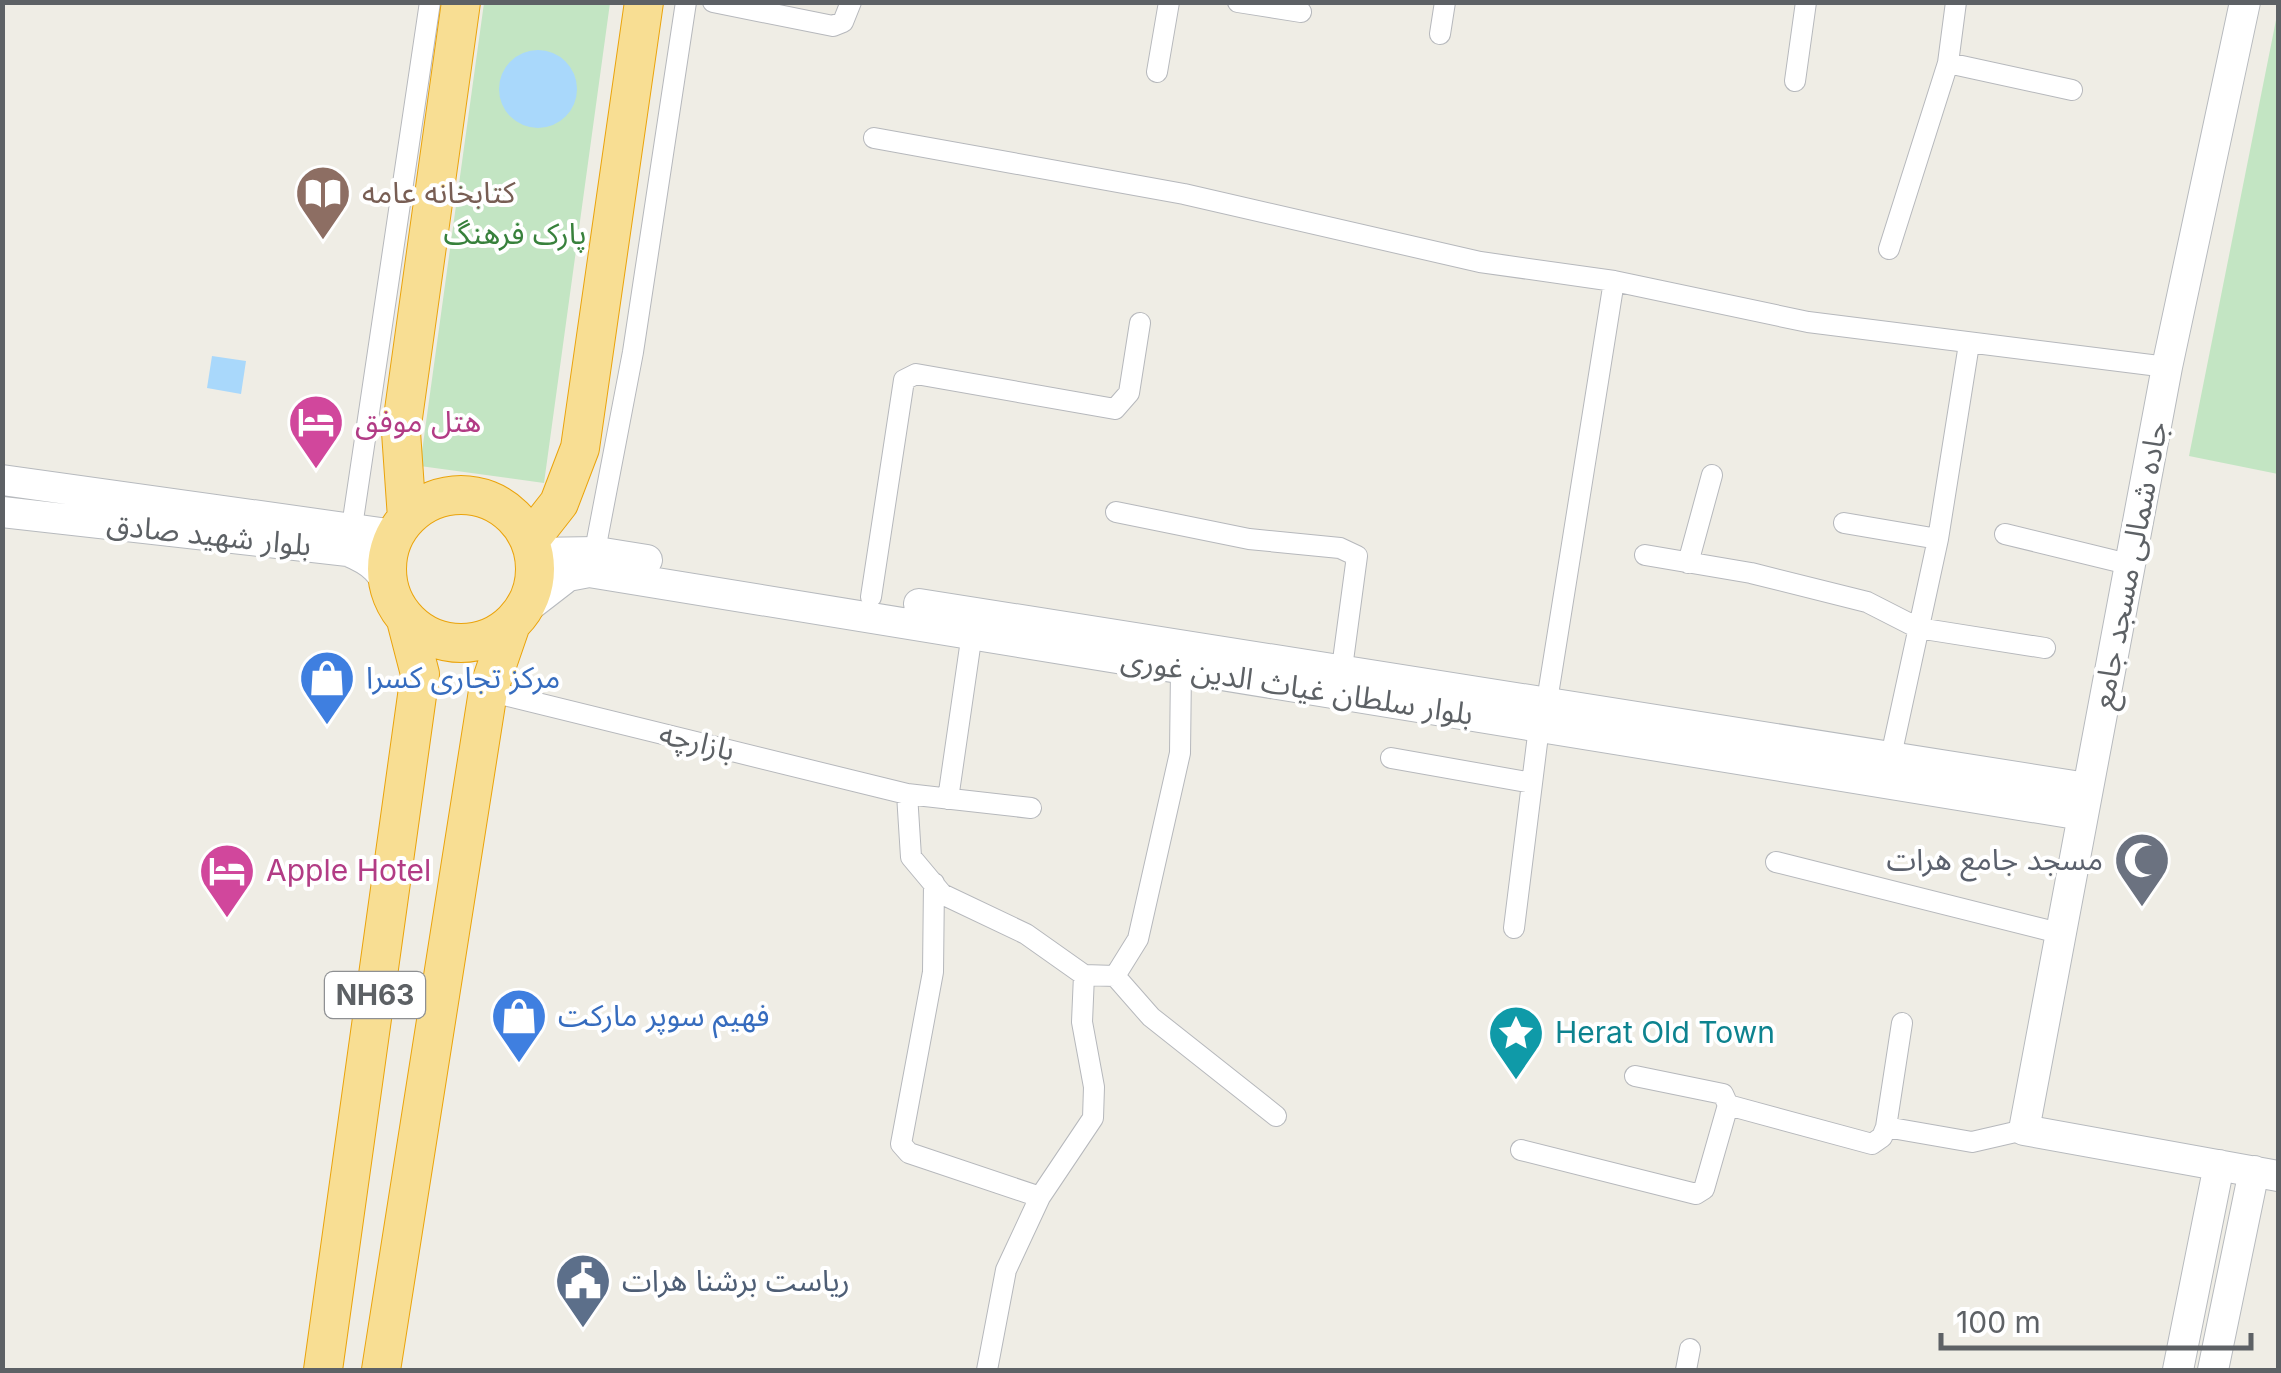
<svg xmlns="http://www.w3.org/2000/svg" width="2281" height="1373" viewBox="0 0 2281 1373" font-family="Inter,'Noto Sans Arabic',sans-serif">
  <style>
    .green { fill: #c3e5c3 }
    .water { fill: #a9d8fb }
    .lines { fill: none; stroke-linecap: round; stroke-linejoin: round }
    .street-casing { stroke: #b6b8bc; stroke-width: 22 }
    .secondary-casing { stroke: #b7babe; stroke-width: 32 }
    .highway-casing { stroke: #eaa30b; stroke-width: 40 }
    .street { stroke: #fff; stroke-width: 20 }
    .secondary { stroke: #fff; stroke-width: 30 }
    .highway { stroke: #f8de93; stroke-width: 38 }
    .labels { text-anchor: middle; stroke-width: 8; stroke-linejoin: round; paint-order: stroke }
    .shield { fill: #fff; stroke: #8e9093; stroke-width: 2.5 }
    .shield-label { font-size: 28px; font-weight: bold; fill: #5d6165 }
    .education-label { font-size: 30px; fill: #785e54; stroke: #fff; text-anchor: start }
    .park-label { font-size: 30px; fill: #38813c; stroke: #fff }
    .hotel-label { font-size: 30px; fill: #b23c85; stroke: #fff; text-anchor: start }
    .street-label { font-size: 30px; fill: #5d6165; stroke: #fff }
    .shop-label { font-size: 30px; fill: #366cbe; stroke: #fff; text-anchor: start }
    .worship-label { font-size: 30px; fill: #5b616d; stroke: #fff; text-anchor: end }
    .culture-label { font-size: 30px; fill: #0d838f; stroke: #fff; text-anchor: start }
    .service-label { font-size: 30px; fill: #4e5e75; stroke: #fff; text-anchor: start }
  </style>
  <rect width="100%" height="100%" fill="#efede5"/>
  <path class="green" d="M484,3h126l-66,480 -124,-17z
    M2278,10v464l-89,-18z"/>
  <path class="water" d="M499 89a39 39 0 1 1 78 0a39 39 0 1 1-78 0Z
    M212,356l34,5 -5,33 -34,-6z"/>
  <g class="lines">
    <g class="street-casing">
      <path id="street" d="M713,2l120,24 10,-4 8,-20
        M1238,2l63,10
        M1440,34l5,-32
        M1948,63l124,27
        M1157,72l12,-70
        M1795,81l11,-79
        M874,138l310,56 296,68 134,19 194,41 359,45
        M1889,249l59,-186 8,-61
        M1116,512l133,27 91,9 17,8 -15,112
        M1844,523l94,16
        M2005,534l127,31
        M350,540l80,-538
        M1645,555l106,18 116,29 51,26 127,20
        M593,561l40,-209 53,-350
        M1688,563l24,-88
        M871,597l33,-217 12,-6 199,35 14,-16 11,-70
        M488,691l419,103 124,14
        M1547,701l67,-420
        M1891,756l47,-217 31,-195
        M1391,758l141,25
        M907,794l4,63 31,37 84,40 58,41 -2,47 12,65 -1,31 -53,79 -34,73 -19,100
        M948,799l24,-166
        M1776,862l283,71
        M934,883l-1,89 -32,172 8,9 131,44
        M1514,928l25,-201
        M1084,975l31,1 23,-37 42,-186 1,-84
        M1115,976l36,41 125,99
        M1635,1076l88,18 5,11 144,39 10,-7 4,-10 16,-104
        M1886,1127l86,15 52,-12
        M1521,1150l175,44 8,-5 24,-84
        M1686,1370l4,-21"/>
    </g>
    <g class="secondary-casing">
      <path id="secondary" d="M2245,2l-78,365 -143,763 254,46
        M2,480l393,55
        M2,512l346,39c24,10 37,20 44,46
        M533,553l64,-1 50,8
        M919,604l1168,184
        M524,610l44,-34 21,-4 1493,243
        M2178,1370l41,-205
        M2213,1370l41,-199"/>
    </g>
    <g class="highway-casing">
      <path id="highway" d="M387 569a74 74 0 1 1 148 0a74 74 0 1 1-148 0Z
        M407,518l-6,-86 60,-430
        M530,540l29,-37 21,-55 64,-446
        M323,1370l97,-696 -14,-54
        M381,1370l107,-679 22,-64"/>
    </g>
    <use href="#street" class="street"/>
    <use href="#secondary" class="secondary"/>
    <use href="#highway" class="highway"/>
  </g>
  <defs>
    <g id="library-pin" transform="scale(2.875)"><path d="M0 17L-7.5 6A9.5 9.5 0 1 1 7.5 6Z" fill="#8d6e63" stroke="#fff"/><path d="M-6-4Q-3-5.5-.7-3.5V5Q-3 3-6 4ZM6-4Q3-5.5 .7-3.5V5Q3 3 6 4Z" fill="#fff"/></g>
    <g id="hotel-pin" transform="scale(2.875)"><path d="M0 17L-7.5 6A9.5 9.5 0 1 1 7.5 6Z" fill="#d1479c" stroke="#fff"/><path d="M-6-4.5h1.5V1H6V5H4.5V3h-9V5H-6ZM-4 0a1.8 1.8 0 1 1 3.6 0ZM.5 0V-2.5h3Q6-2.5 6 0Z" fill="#fff"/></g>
    <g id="shop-pin" transform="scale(2.875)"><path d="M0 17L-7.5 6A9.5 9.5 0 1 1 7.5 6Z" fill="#3f7fe0" stroke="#fff"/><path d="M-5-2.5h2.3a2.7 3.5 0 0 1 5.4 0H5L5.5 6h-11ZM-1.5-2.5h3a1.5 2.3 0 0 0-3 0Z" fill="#fff"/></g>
    <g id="mosque-pin" transform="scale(2.875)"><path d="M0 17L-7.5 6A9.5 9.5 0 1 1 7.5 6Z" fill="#6b7280" stroke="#fff"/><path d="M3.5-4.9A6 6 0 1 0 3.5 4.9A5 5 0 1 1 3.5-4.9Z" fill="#fff"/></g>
    <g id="sight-pin" transform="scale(2.875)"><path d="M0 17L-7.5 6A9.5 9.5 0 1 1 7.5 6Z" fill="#0f9aa8" stroke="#fff"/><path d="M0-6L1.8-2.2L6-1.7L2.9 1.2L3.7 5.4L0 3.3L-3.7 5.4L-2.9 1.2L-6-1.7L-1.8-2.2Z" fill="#fff"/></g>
    <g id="civic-pin" transform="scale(2.875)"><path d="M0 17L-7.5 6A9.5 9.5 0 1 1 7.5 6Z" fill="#5c6f8a" stroke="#fff"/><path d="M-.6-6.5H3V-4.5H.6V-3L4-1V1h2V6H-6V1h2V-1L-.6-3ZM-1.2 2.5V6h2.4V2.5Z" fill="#fff"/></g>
  </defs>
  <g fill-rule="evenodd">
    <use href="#library-pin" x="323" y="193"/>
    <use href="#hotel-pin" x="316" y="422"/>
    <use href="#shop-pin" x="327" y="678"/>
    <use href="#mosque-pin" x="2142" y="860"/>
    <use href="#hotel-pin" x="227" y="871"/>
    <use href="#shop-pin" x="519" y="1016"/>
    <use href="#sight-pin" x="1516" y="1033"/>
    <use href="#civic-pin" x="583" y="1281"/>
  </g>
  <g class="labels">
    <rect class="shield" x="325" y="972" width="100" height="46" rx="8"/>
    <g class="shield-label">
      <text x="375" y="1005">NH63</text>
    </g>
    <g class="education-label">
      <text x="362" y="203">کتابخانه عامه</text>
    </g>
    <g class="park-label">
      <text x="515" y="244">پارک فرهنگ</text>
    </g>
    <g class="hotel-label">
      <text x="355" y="432">هتل موفق</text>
      <text x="266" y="881">Apple Hotel</text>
    </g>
    <g class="street-label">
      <text transform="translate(209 535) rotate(6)" y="10">بلوار شهید صادق</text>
      <text transform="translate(2130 565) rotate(-79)" y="10">جاده شمالی مسجد جامع</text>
      <text transform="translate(1297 687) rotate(9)" y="10">بلوار سلطان غیاث الدین غوری</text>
      <text transform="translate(697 742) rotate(14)" y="10">بازارچه</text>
    </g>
    <g class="shop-label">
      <text x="366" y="688">مرکز تجاری کسرا</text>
      <text x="558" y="1026">فهیم سوپر مارکت</text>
    </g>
    <g class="worship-label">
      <text x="2103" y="870">مسجد جامع هرات</text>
    </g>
    <g class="culture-label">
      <text x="1555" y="1043">Herat Old Town</text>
    </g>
    <g class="service-label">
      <text x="622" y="1291">ریاست برشنا هرات</text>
    </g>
  </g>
  <rect width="2281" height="1373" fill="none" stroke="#5d6165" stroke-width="10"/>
  <path d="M1941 1333v15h310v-15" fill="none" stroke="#5d6165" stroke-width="5"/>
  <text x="1956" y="1333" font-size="30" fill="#5d6165" stroke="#ffffff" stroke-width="8" paint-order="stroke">100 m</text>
</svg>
